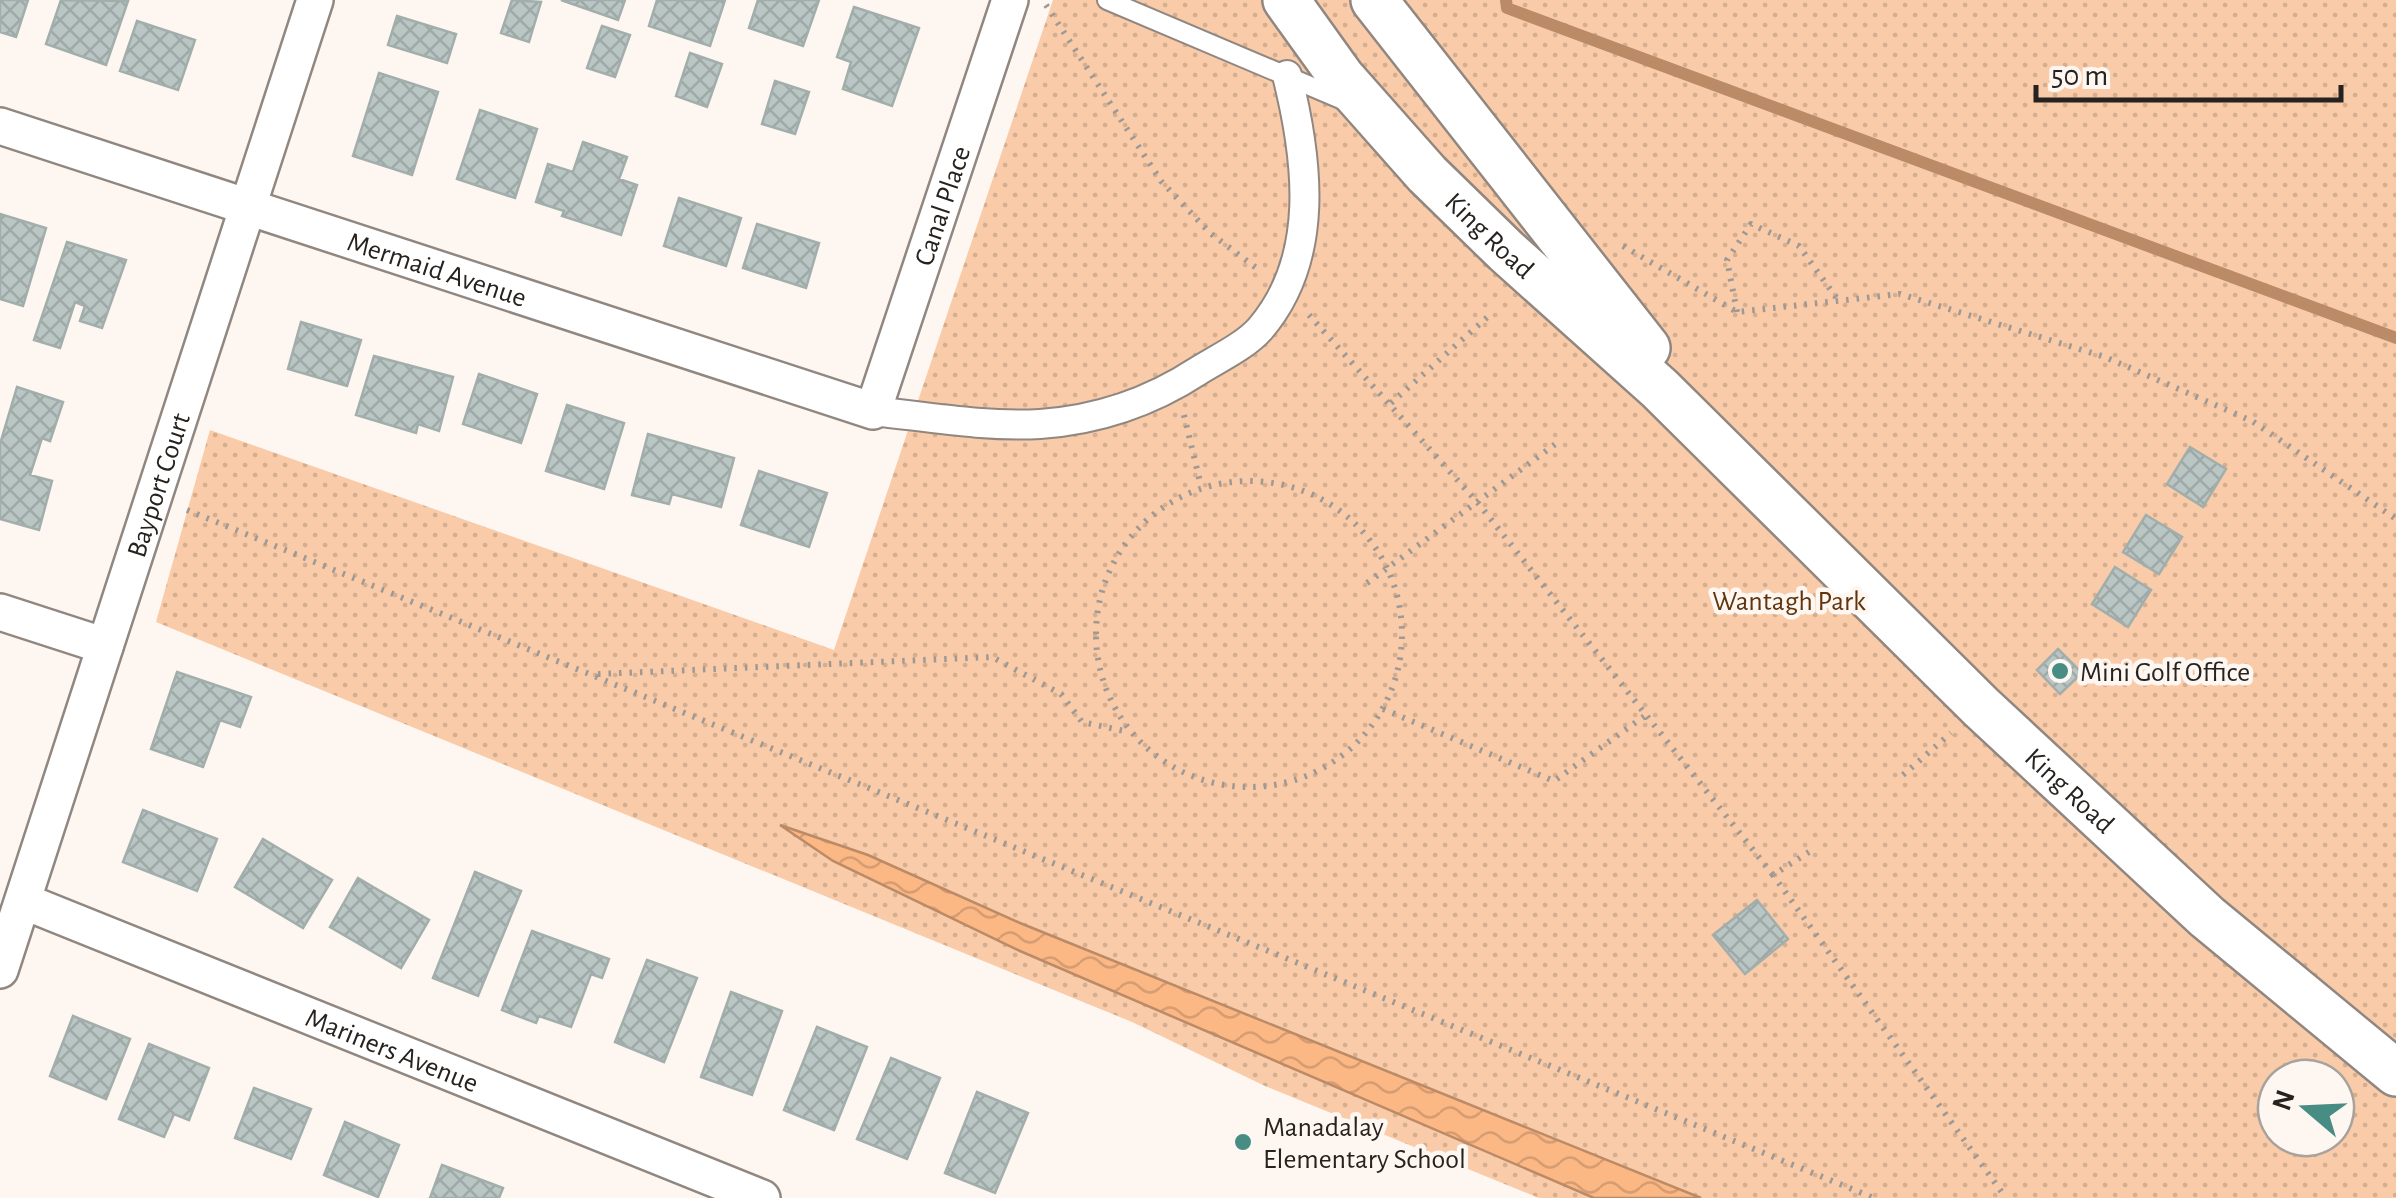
<svg xmlns="http://www.w3.org/2000/svg" width="2396" height="1198" viewBox="0 0 2396 1198" font-family="'Alegreya Sans',sans-serif">
  <style>
    .park { fill: url(#park-dots); fill-rule: evenodd }
    .water { fill: url(#water-waves); stroke: #bb8a66; stroke-width: 2.5 }
    .lines { fill: none; stroke-linecap: round; stroke-linejoin: round }
    .stream { stroke: #bb8a66; stroke-width: 12 }
    .building { fill: url(#building-cross-hatch); stroke: #a1aeab; stroke-width: 2.5 }
    .service-casing { stroke: #918781; stroke-width: 22 }
    .pedestrian-casing { stroke: #918781; stroke-width: 32 }
    .minor-casing { stroke: #918781; stroke-width: 40 }
    .tertiary-casing { stroke: #918781; stroke-width: 50 }
    .path { stroke: #9f9995; stroke-width: 6; stroke-dasharray: 2.5 8; stroke-linecap: butt }
    .service { stroke: #fff; stroke-width: 18 }
    .pedestrian { stroke: #fff; stroke-width: 28 }
    .minor { stroke: #fff; stroke-width: 35 }
    .tertiary { stroke: #fff; stroke-width: 45 }
    .poi-dot { fill: #488d84; stroke: #fef6f0; stroke-width: 4 }
    .labels { text-anchor: middle; stroke-width: 9; stroke-linejoin: round; paint-order: stroke }
    .street-label { font-size: 28px; fill: #26221f; stroke: #fef6f0 }
    .park-label { font-size: 28px; fill: #60350e; stroke: #fef6f0 }
    .poi-label { font-size: 28px; fill: #26221f; stroke: #fef6f0; text-anchor: start }
  </style>
  <defs>
    <pattern id="park-dots" width="8" height="8" patternUnits="userSpaceOnUse" patternTransform="scale(2.5)"><rect width="8" height="8" fill="#f9cba8"/><path d="M2 2h.1M6 6h.1" fill="none" stroke="#d5ae90" stroke-width="1.8" stroke-linecap="round"/></pattern>
    <pattern id="water-waves" width="16" height="10" patternUnits="userSpaceOnUse" patternTransform="scale(2.5)"><rect width="16" height="10" fill="#fbb784"/><path d="M0 5q4-4 8 0t8 0" fill="none" stroke="#d79d72"/></pattern>
    <pattern id="building-cross-hatch" width="8" height="8" patternUnits="userSpaceOnUse" patternTransform="scale(2.5)"><rect width="8" height="8" fill="#b9c6c4"/><path d="M0 0l8 8M0 8l8-8" fill="none" stroke="#9faaa8"/></pattern>
  </defs>
  <rect width="100%" height="100%" fill="#fef6f0"/>
  <path class="park" d="M1053,0h1343v1198h-857l-274,-112 -133,-64 -976,-400 54,-192 624,220zM2276,1078h60v60h-60z"/>
  <path class="water" d="M780,825l88,30 152,68 681,275h-107l-574,-247 -187,-90z"/>
  <g class="lines">
    <path class="stream" d="M1506,0l1,8 889,330"/>
  </g>
  <path class="building" d="M0,0h28l-12,37 -16,-5z
    M61,0l67,1 -22,64 -60,-21z
    M512,0l29,2 -12,40 -28,-9z
    M561,0h64l-7,20z
    M657,0h68l-15,46 -61,-20z
    M758,0h61l-16,46 -54,-18z
    M854,7l65,21 -27,78 -49,-17 8,-27 -14,-5z
    M397,16l59,18 -9,29 -59,-18z
    M137,21l58,19 -17,50 -58,-19z
    M602,26l28,9 -15,42 -28,-9z
    M690,53l32,11 -15,43 -31,-11z
    M379,73l59,19 -26,83 -59,-19z
    M775,81l34,11 -14,42 -33,-10z
    M480,110l57,19 -22,69 -58,-19z
    M583,142l44,15 -8,22 18,6 -16,50 -59,-19 2,-5 -28,-9 12,-38 25,8z
    M679,198l62,20 -15,48 -62,-20z
    M0,214l46,14 -23,78 -23,-7z
    M757,224l62,19 -13,45 -63,-20z
    M67,242l59,18 -24,68 -22,-7 5,-15 -10,-4 -15,46 -26,-8z
    M301,322l60,18 -14,46 -59,-17z
    M374,356l79,21 -14,54 -21,-7 -2,9 -60,-18z
    M479,374l58,20 -16,49 -58,-19z
    M17,387l46,15 -13,39 -8,-3 -12,37 22,6 -13,49 -39,-11v-75z
    M567,405l57,18 -20,66 -58,-18z
    M648,434l86,24 -13,49 -49,-13 -3,10 -37,-9z
    M2190,447l36,22 -23,38 -36,-23z
    M759,471l68,22 -18,54 -68,-22z
    M2146,515l36,22 -23,37 -36,-22z
    M2115,567l36,23 -23,37 -36,-23z
    M2058,649l24,24 -22,21 -23,-24z
    M177,672l74,25 -11,30 -20,-7 -17,47 -52,-18z
    M143,810l74,29 -20,52 -74,-29z
    M263,839l69,41 -29,48 -68,-41z
    M475,872l46,19 -43,105 -45,-18z
    M358,878l71,42 -28,48 -71,-41z
    M1757,900l31,39 -43,35 -32,-39z
    M532,931l77,28 -7,19 -11,-4 -20,53 -32,-11 -3,7 -34,-13z
    M647,960l50,18 -33,84 -49,-20z
    M731,992l51,19 -30,84 -51,-18z
    M73,1016l57,23 -24,60 -56,-23z
    M817,1027l50,20 -33,83 -50,-20z
    M149,1044l60,24 -20,52 -15,-6 -10,23 -45,-18z
    M891,1058l49,20 -33,81 -50,-20z
    M254,1088l57,21 -20,50 -56,-21z
    M977,1092l51,21 -33,80 -50,-20z
    M345,1122l54,23 -21,52 -54,-22z
    M442,1165l61,23 -4,10h-69z"/>
  <g class="lines">
    <g class="service-casing">
      <path id="service" d="M1107,0l236,100"/>
    </g>
    <g class="pedestrian-casing">
      <path id="pedestrian" d="M873,411c56,6 112,16 167,13 58,-4 109,-21 158,-53 19,-12 47,-25 62,-42 61,-71 48,-170 27,-254"/>
    </g>
    <g class="minor-casing">
      <g id="minor">
        <path id="s1" d="M0,126l873,285 137,-411"/>
        <path d="M0,612l105,34"/>
        <path id="s2" d="M23,901l739,297"/>
        <path id="s3" d="M0,970l315,-970"/>
      </g>
    </g>
    <g class="tertiary-casing">
      <g id="tertiary">
        <path id="s4" d="M1286,0l56,78 85,96 79,77 154,138 321,318 226,210 189,156"/>
        <path d="M1374,0l273,348"/>
      </g>
    </g>
    <path class="path" d="M1046,5l115,176 49,52 49,37
      M1623,246l114,66 163,-18 205,63 147,64 144,98
      M1737,312l-10,-52 24,-36 48,22 39,54
      M1309,315l169,188 295,372
      M1391,403l101,-90
      M1184,415l17,71
      M1096 634a153 153 0 1 1 306 0a153 153 0 1 1-306 0Z
      M187,510l1687,688
      M1367,583l194,-143
      M598,674l394,-17 69,37 21,28 47,10
      M1383,709l171,72 92,-66
      M1903,775l48,-42
      M1809,852l-36,23 233,323"/>
    <use href="#service" class="service"/>
    <use href="#pedestrian" class="pedestrian"/>
    <use href="#minor" class="minor"/>
    <use href="#tertiary" class="tertiary"/>
  </g>
  <g class="poi-dot">
    <circle cx="2060" cy="671" r="10"/>
    <circle cx="1243" cy="1142" r="10"/>
  </g>
  <g class="labels">
    <g class="street-label">
      <text dy="10" stroke="none"><textPath href="#s1" startOffset="1135">Canal Place</textPath></text>
      <text dy="10" stroke="none"><textPath href="#s4" startOffset="312">King Road</textPath></text>
      <text dy="10" stroke="none"><textPath href="#s1" startOffset="460">Mermaid Avenue</textPath></text>
      <text dy="10" stroke="none"><textPath href="#s3" startOffset="510">Bayport Court</textPath></text>
      <text dy="10" stroke="none"><textPath href="#s4" startOffset="1115">King Road</textPath></text>
      <text dy="10" stroke="none"><textPath href="#s2" startOffset="398">Mariners Avenue</textPath></text>
    </g>
    <g class="park-label">
      <text x="1789" y="610">Wantagh Park</text>
    </g>
    <g class="poi-label">
      <text x="2080" y="681">Mini Golf Office</text>
      <text x="1263" y="1136">Manadalay<tspan x="1263" dy="32">Elementary School</tspan></text>
    </g>
  </g>
  <g transform="translate(2306 1108) rotate(289)"><circle r="48" fill="#fef6f0" stroke="#a8a19c" stroke-width="2.5"/>
  <path d="M0-8L18 38L0 25L-18 38Z" fill="#488d84"/>
  <text y="-15" font-size="28" font-weight="bold" text-anchor="middle" fill="#26221f">N</text>
  </g>
  <path d="M2036 85v15h305v-15" fill="none" stroke="#26221f" stroke-width="5"/>
  <text x="2051" y="85" font-size="30" fill="#26221f" stroke="#fef6f0" stroke-width="8" paint-order="stroke">50 m</text>
</svg>
